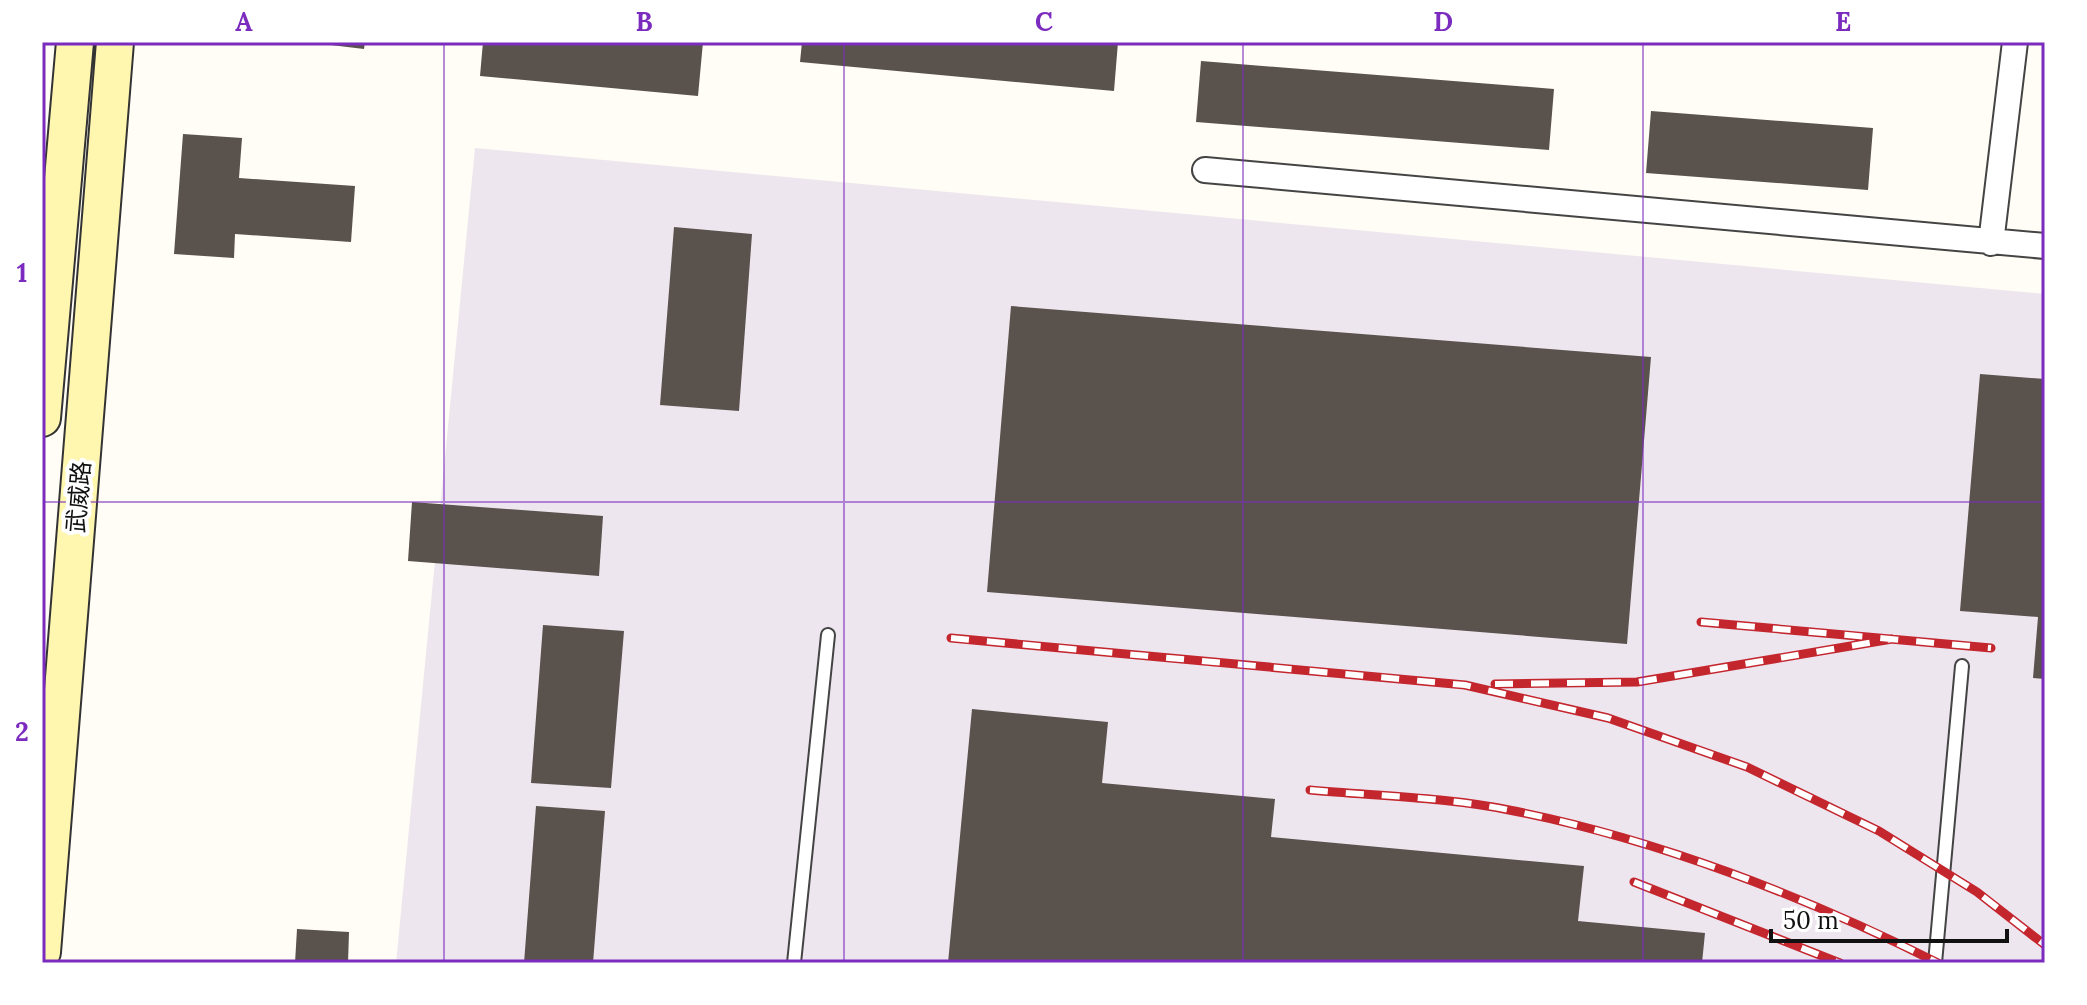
<svg xmlns="http://www.w3.org/2000/svg" width="2087" height="1005" viewBox="0 0 2087 1005" font-family="Lora,'Noto Sans SC',serif">
  <style>
    .industrial { fill: #eee6ef }
    .building { fill: #5a524d }
    .lines { fill: none; stroke-linecap: round; stroke-linejoin: round }
    .service-casing { stroke: #444; stroke-width: 16 }
    .minor-casing { stroke: #444; stroke-width: 28 }
    .secondary-casing { stroke: #333; stroke-width: 40 }
    .service { stroke: #fff; stroke-width: 12 }
    .minor { stroke: #fff; stroke-width: 24 }
    .secondary { stroke: #fff6b0; stroke-width: 36 }
    .rail-casing { stroke: #c4262e; stroke-width: 9 }
    .rail { stroke: #fff; stroke-width: 6; stroke-dasharray: 18; stroke-linecap: butt }
    .grid { fill: none; stroke: #7b2cbf; stroke-width: 2; stroke-opacity: 0.55 }
    .labels { text-anchor: middle; stroke-width: 8; stroke-linejoin: round; paint-order: stroke }
    .street-label { font-size: 24px; fill: #111; stroke: #fff }
    .neatline { fill: none; stroke: #7b2cbf; stroke-width: 3 }
    .grid-label { font-size: 26px; text-anchor: middle; font-weight: bold; fill: #7b2cbf }
  </style>
  <rect width="100%" height="100%" fill="#fffdf5"/>
  <path class="industrial" d="M475,148l1570,146v669h-1649z"/>
  <path class="building" d="M306,42h59l-1,7z
    M483,42h220l-5,54 -218,-20z
    M802,42h316l-4,49 -314,-29z
    M1201,61l353,28 -5,61 -353,-28z
    M1651,111l222,17 -5,62 -222,-17z
    M183,134l59,4 -3,40 116,8 -4,56 -116,-8 -1,24 -60,-4z
    M674,227l78,7 -13,177 -79,-6z
    M1011,306l640,51 -24,287 -640,-52z
    M1980,374l65,5v300l-12,-1 5,-61 -78,-6z
    M412,502l191,14 -4,60 -191,-15z
    M543,625l81,6 -13,157 -80,-5z
    M972,709l136,13 -6,61 173,16 -4,38 313,29 -6,55 127,12 -3,30h-754z
    M536,806l69,5 -12,152h-69z
    M297,929l52,3 -1,31h-53z"/>
  <g class="lines">
    <g class="service-casing">
      <path id="service" d="M794,963l34,-328
        M1935,963l27,-297"/>
    </g>
    <g class="minor-casing">
      <path id="minor" d="M1205,170l840,76
        M1991,243l24,-201"/>
    </g>
    <g class="secondary-casing">
      <path id="secondary" d="M42,418l33,-376
        M42,952l73,-910"/>
    </g>
    <use href="#service" class="service"/>
    <use href="#minor" class="minor"/>
    <use href="#secondary" class="secondary"/>
    <g class="rail-casing">
      <path id="rail" d="M1701,622l290,26
        M951,638l514,47 143,33 139,49 132,64 98,61 68,53
        M1495,684l142,-2 255,-43
        M1310,790c65,6 135,7 199,20 145,28 298,87 429,153
        M1634,882l206,81"/>
    </g>
    <use href="#rail" class="rail"/>
  </g>
  <path class="grid" d="M444,42v921M844,42v921M1243,42v921M1643,42v921M42,502h2003"/>
  <g class="labels">
    <g class="street-label">
      <text transform="translate(79 497) rotate(-85)" y="8">武威路</text>
    </g>
  </g>
  <rect width="2087" height="1005" fill="none" stroke="#ffffff" stroke-width="88"/>
  <path d="M1771 929v12h236v-12" fill="none" stroke="#111111" stroke-width="4"/>
  <text x="1783" y="929" font-size="24" fill="#111111" stroke="#ffffff" stroke-width="6" paint-order="stroke">50 m</text>
  <rect x="44" y="44" width="1999" height="917" class="neatline"/>
  <g class="grid-label">
    <text x="244" y="31">A</text>
    <text x="644" y="31">B</text>
    <text x="1044" y="31">C</text>
    <text x="1443" y="31">D</text>
    <text x="1843" y="31">E</text>
    <text x="22" y="282">1</text>
    <text x="22" y="741">2</text>
  </g>
</svg>
